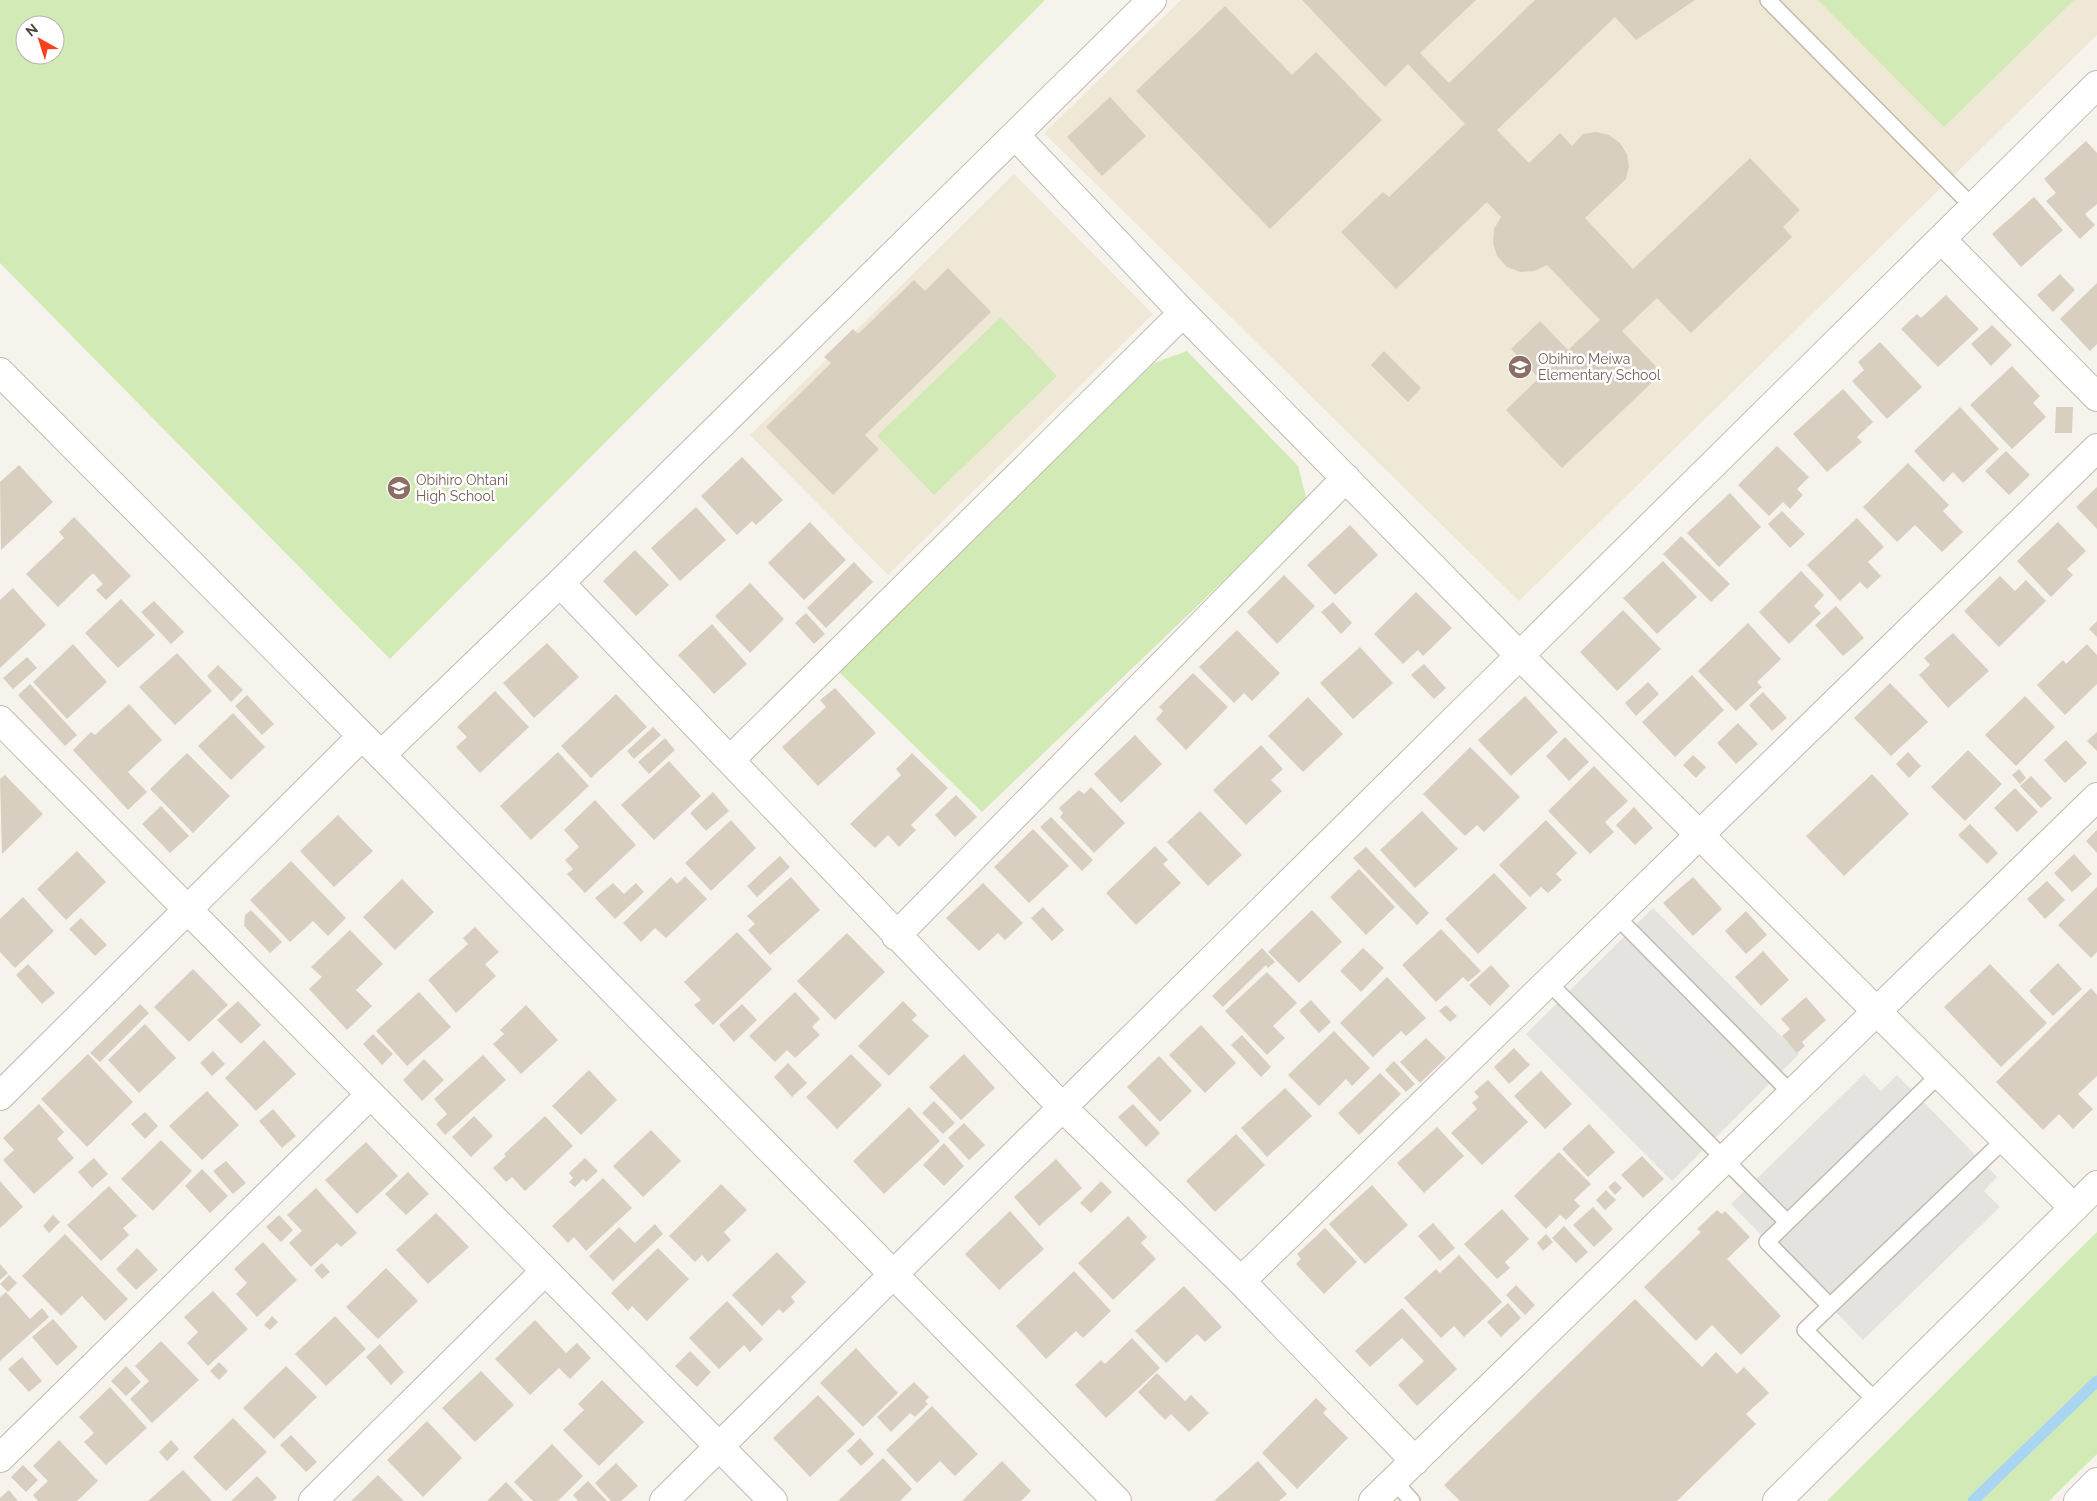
<svg xmlns="http://www.w3.org/2000/svg" width="2097" height="1501" viewBox="0 0 2097 1501" font-family="Raleway,sans-serif">
  <style>
    .education { fill: #efe8d6 }
    .green { fill: #d2eab5; fill-rule: evenodd }
    .parking { fill: #e5e3e0 }
    .lines { fill: none; stroke-linecap: round; stroke-linejoin: round }
    .stream { stroke: #a9d4f2; stroke-width: 11 }
    .building { fill: #d8cfc1 }
    .service-casing { stroke: #c2bbae; stroke-width: 18 }
    .minor-casing { stroke: #c2bbae; stroke-width: 30 }
    .tertiary-casing { stroke: #c2bbae; stroke-width: 30 }
    .service { stroke: #fff; stroke-width: 15 }
    .minor { stroke: #fff; stroke-width: 28 }
    .tertiary { stroke: #fff; stroke-width: 28 }
    .labels { text-anchor: middle; stroke-width: 5; stroke-linejoin: round; paint-order: stroke }
    .education-label { font-size: 14px; fill: #785e54; stroke: #fff; text-anchor: start }
  </style>
  <rect width="100%" height="100%" fill="#f6f3ec"/>
  <path class="education" d="M1181,0h916v35l-578,566 -475,-468z
    M1014,174l139,140 -265,261 -138,-140z"/>
  <path class="green" d="M0,0h1045l-655,659 -390,-396zM25,25h30v30h-30z
    M1818,0h256l-130,127z
    M1001,317l56,59 -123,119 -57,-59z
    M1187,351l111,115 9,35 -325,311 -144,-141 316,-308z
    M2097,1232v222l-48,47h-222z"/>
  <path class="parking" d="M1653,908l146,146 -127,127 -146,-147z
    M1864,1074l17,17 16,-16 100,102 -13,14 16,16 -137,133 -132,-136z"/>
  <g class="lines">
    <path class="stream" d="M1973,1501l124,-120"/>
  </g>
  <path class="building" d="M1302,0h174l-56,53 29,30 86,-83h160l-59,40 -21,-23 -118,113 32,33 31,-30 12,13 11,-12 13,-2 13,3 11,8 7,11 2,12 -3,13 -41,39 48,51 117,-111 50,52 -17,17 9,10 -101,96 -34,-35 -35,33 40,42 -100,95 -56,-58 33,-32 -28,-29 29,-28 28,29 32,-30 -53,-55 -13,6 -14,1 -13,-5 -10,-11 -4,-13 1,-14 7,-12 -14,-15 -91,87 -55,-57 42,-40 6,5 76,-73 -57,-60 -23,23z
    M1225,6l67,69 24,-23 66,68 -112,109 -134,-138z
    M1110,97l36,39 -44,40 -35,-39z
    M2086,141l11,12v51l-12,10 10,11 -15,14 -34,-38 10,-8 -12,-14z
    M2034,197l29,33 -42,37 -29,-33z
    M948,268l43,44 -126,123 14,14 -46,46 -67,-68 65,-64 -7,-6 29,-28 5,5 56,-54 11,11z
    M2060,274l15,16 -22,22 -16,-17z
    M2097,283v61l-7,7 -30,-32z
    M1946,295l33,34 -41,38 -37,-38 16,-15 4,4z
    M1992,325l20,20 -21,21 -20,-22z
    M1880,342l42,45 -35,32 -35,-38 12,-11 -6,-8z
    M1384,351l37,37 -13,14 -37,-37z
    M2012,366l28,30 -7,7 13,14 -34,32 -42,-44z
    M1843,389l30,33 -16,15 5,5 -35,30 -34,-38z
    M1960,407l39,42 -36,34 -10,-11 -10,10 -29,-31z
    M2056,407h17l-1,26h-17z
    M1777,446l32,31 -12,12 6,6 -13,14 -7,-7 -14,14 -31,-31z
    M2006,451l24,24 -21,20 -24,-24z
    M742,457l41,43 -27,25 -4,-4 -15,14 -36,-39z
    M1908,463l41,42 -6,6 20,21 -21,20 -27,-27 -18,17 -34,-35z
    M19,465l34,37 -52,48 -1,-68z
    M2097,487v42l-21,-22z
    M1730,493l31,34 -42,40 -32,-34z
    M696,507l30,33 -46,41 -29,-33z
    M1782,511l23,23 -15,14 -22,-24z
    M74,517l57,59 -25,24 -10,-10 7,-6 -10,-11 -35,34 -32,-33 38,-36 -5,-6z
    M1857,518l27,29 -16,15 13,14 -14,13 -7,-7 -20,19 -33,-36z
    M810,522l36,38 -42,40 -36,-37z
    M2058,522l28,29 -19,18 6,6 -22,22 -34,-36z
    M1350,525l28,30 -43,40 -28,-30z
    M1681,536l49,48 -19,18 -48,-48z
    M635,550l34,35 -33,31 -33,-35z
    M1663,561l34,36 -40,37 -34,-36z
    M854,562l19,20 -47,46 -19,-20z
    M1801,571l23,24 -10,11 7,7 -32,31 -30,-32z
    M1284,575l31,31 -38,38 -30,-32z
    M2000,576l15,15 11,-11 20,21 -47,46 -35,-36z
    M750,583l34,36 -34,34 -35,-37z
    M13,588l33,37 -46,43v-68z
    M1416,592l36,36 -29,28 -5,-6 -15,14 -29,-30z
    M121,599l34,36 -37,33 -33,-35z
    M154,601l30,31 -13,12 -30,-32z
    M1333,602l19,21 -11,11 -20,-22z
    M1836,606l28,32 -21,18 -28,-31z
    M1623,610l38,39 -44,42 -37,-39z
    M806,613l19,21 -11,10 -19,-21z
    M2097,621v16l-8,-8z
    M1748,623l33,36 -24,23 5,5 -26,24 -38,-40z
    M712,624l35,40 -33,30 -36,-39z
    M1237,630l43,43 -28,28 -8,-8 -10,10 -35,-36z
    M1953,633l36,38 -41,37 -29,-33 11,-10 -6,-7z
    M547,643l32,34 -45,41 -31,-35z
    M73,644l34,38 -40,37 -34,-37z
    M2087,644l10,11v29l-32,31 -28,-30 26,-25 3,4z
    M1360,647l33,36 -40,36 -33,-36z
    M177,653l35,38 -37,34 -36,-38z
    M27,657l10,11 -24,21 -10,-11z
    M1424,664l22,24 -12,11 -23,-24z
    M218,665l25,25 -12,12 -24,-26z
    M1193,673l35,34 -42,43 -30,-31 7,-8 -4,-4z
    M1692,675l32,35 -49,47 -33,-35z
    M1648,682l11,12 -23,22 -11,-13z
    M1890,683l38,39 -37,34 -37,-38z
    M30,684l47,51 -12,11 -47,-51z
    M835,688l41,45 -58,53 -36,-39 44,-40 -6,-7z
    M495,691l34,36 -49,46 -24,-26 11,-10 -10,-10z
    M1763,692l24,26 -15,13 -23,-26z
    M616,694l31,33 -56,51 -30,-32z
    M247,695l27,29 -12,11 -27,-29z
    M1525,696l33,36 -47,44 -33,-36z
    M2025,696l30,31 -39,39 -31,-31z
    M1308,697l35,37 -40,38 -35,-36z
    M129,704l33,36 -34,32 19,20 -19,18 -55,-60 18,-18 4,3z
    M233,713l32,34 -34,33 -33,-34z
    M1738,723l20,21 -22,20 -19,-21z
    M653,727l8,8 -27,24 -7,-8z
    M2097,732v19l-10,-10z
    M1135,735l27,29 -41,39 -27,-29z
    M1565,737l24,25 -20,19 -23,-25z
    M665,738l10,12 -26,24 -11,-12z
    M2066,740l21,23 -22,20 -21,-23z
    M1261,745l22,24 -12,11 11,11 -36,34 -33,-35z
    M1470,747l50,50 -36,35 -7,-7 -12,11 -42,-42z
    M1968,750l34,34 -37,37 -34,-34z
    M558,752l31,34 -58,54 -31,-34z
    M1908,752l13,14 -12,12 -13,-14z
    M187,753l43,43 -37,37 -43,-44z
    M912,753l36,35 -37,37 5,5 -17,17 -11,-12 -13,13 -25,-24 51,-49 -5,-6z
    M1693,755l13,12 -10,11 -13,-13z
    M669,761l32,35 -47,44 -33,-35z
    M1594,766l34,35 -23,21 9,10 -24,22 -42,-43z
    M2019,769l7,9 -6,6 -8,-9z
    M1872,774l37,40 -65,62 -38,-40z
    M5,775l38,39 -41,40 -2,-75z
    M2031,776l21,22 -11,10 -21,-22z
    M1091,787l34,36 -31,30 -34,-36 3,-4 -4,-5 20,-18 5,4z
    M2015,788l23,24 -21,20 -23,-24z
    M713,792l16,19 -23,20 -16,-18z
    M956,795l21,22 -22,20 -20,-22z
    M595,800l41,45 -51,48 -18,-19 6,-5 -8,-9 14,-13 -15,-17z
    M161,806l28,30 -19,17 -28,-29z
    M1634,807l19,21 -18,17 -19,-20z
    M1200,811l42,44 -34,31 -41,-44z
    M1422,811l36,38 -43,39 -35,-38z
    M338,815l35,36 -39,36 -34,-36z
    M1051,817l42,43 -11,11 -42,-44z
    M731,820l25,28 -45,43 -26,-28z
    M1546,820l31,33 -21,21 6,6 -14,13 -7,-6 -11,10 -31,-32z
    M1970,824l28,29 -11,11 -29,-29z
    M1033,829l36,37 -40,37 -35,-36z
    M2097,830v23l-11,-12z
    M1155,846l13,14 -5,4 18,19 -45,42 -30,-32z
    M1366,847l63,66 -12,12 -64,-67z
    M77,851l29,31 -40,38 -29,-31z
    M2074,854l18,20 -20,18 -18,-19z
    M780,856l10,11 -33,30 -10,-11z
    M291,861l55,57 -18,18 -15,-15 -23,21 -40,-42z
    M1359,869l36,38 -29,28 -36,-38z
    M1494,873l33,35 -49,46 -33,-35z
    M685,876l22,23 -41,39 -11,-10 -14,14 -18,-19 48,-46 6,7z
    M791,877l29,33 -50,45 -22,-25 7,-6 -8,-8z
    M1693,877l29,32 -29,27 -30,-33z
    M402,879l32,33 -39,38 -32,-33z
    M2047,881l18,19 -20,19 -18,-20z
    M613,883l11,11 12,-11 8,9 -29,27 -20,-21z
    M983,883l40,40 -18,17 -7,-7 -19,18 -33,-33z
    M2097,887v65l-6,6 -33,-33z
    M23,897l31,34 -39,37 -15,-16v-33z
    M1043,907l21,23 -12,11 -21,-23z
    M251,910l31,32 -12,11 -26,-27 1,-11z
    M1312,910l30,32 -43,41 -31,-31z
    M1746,911l21,24 -21,19 -21,-23z
    M81,918l26,27 -12,11 -26,-27z
    M475,927l24,25 -14,12 11,12 -40,37 -28,-33 40,-36 -5,-6z
    M1441,929l40,42 -13,11 -5,-5 -27,25 -34,-37z
    M350,930l33,34 -27,26 16,16 -25,24 -38,-41 13,-12 -11,-10z
    M737,932l35,37 -59,56 -19,-20 7,-5 -17,-18z
    M847,933l38,39 -50,48 -38,-39z
    M1262,948l13,14 -7,6 -2,-3 -43,42 -11,-11z
    M1363,948l21,20 -23,24 -21,-21z
    M1763,951l26,29 -28,26 -26,-29z
    M2058,963l24,26 -29,27 -24,-25z
    M28,964l27,29 -13,11 -26,-29z
    M1990,964l57,59 -46,44 -57,-60z
    M1491,965l19,21 -20,20 -21,-21z
    M193,969l35,36 -39,37 -35,-35z
    M1267,972l30,31 -24,23 12,12 -18,17 -42,-44z
    M1387,977l39,41 -20,18 -5,-5 -28,26 -33,-34z
    M2091,988l6,7v81l-19,18 15,15 -20,20 -14,-15 -16,16 -47,-48z
    M419,992l32,35 -44,39 -31,-35z
    M795,992l25,27 -8,8 8,8 -25,23 -8,-8 -12,12 -26,-26z
    M1806,997l20,23 -24,22 3,4 -8,7 -15,-17 8,-7 -9,-10z
    M1311,1000l20,22 -12,11 -20,-22z
    M238,1001l23,24 -20,19 -24,-24z
    M903,1001l14,14 -5,5 17,16 -40,40 -31,-30z
    M140,1004l9,9 -49,49 -10,-9z
    M742,1004l15,16 -23,22 -15,-17z
    M526,1005l32,35 -37,34 -28,-30 11,-10 -4,-4z
    M1446,1005l11,11 -7,6 -11,-11z
    M145,1024l31,34 -37,35 -31,-33z
    M1201,1025l35,38 -31,30 -36,-38z
    M1334,1031l36,37 -18,18 -6,-7 -27,27 -31,-31z
    M373,1034l20,20 -11,11 -19,-21z
    M1242,1035l29,32 -10,10 -30,-32z
    M1426,1038l20,20 -26,25 -20,-21z
    M264,1040l32,34 -40,37 -31,-33z
    M1514,1048l16,17 -21,19 -15,-17z
    M213,1051l12,13 -13,12 -12,-13z
    M88,1054l45,48 -46,45 -46,-48z
    M851,1054l31,31 -45,44 -31,-32z
    M964,1054l31,34 -34,32 -32,-33z
    M483,1055l23,25 -61,55 -9,-11 11,-10 -13,-15z
    M1159,1056l33,35 -32,31 -33,-35z
    M424,1059l20,21 -22,21 -19,-21z
    M1394,1061l21,23 -9,8 -21,-22z
    M788,1063l19,20 -15,14 -18,-20z
    M589,1070l28,30 -36,35 -29,-29z
    M1541,1071l31,33 -27,25 -31,-33z
    M1380,1073l21,21 -42,41 -21,-22z
    M1488,1080l40,42 -46,43 -31,-32 26,-24 -5,-6 7,-6 -5,-5z
    M1285,1088l27,28 -45,41 -26,-29z
    M207,1091l32,34 -37,35 -33,-34z
    M934,1101l21,22 -12,11 -21,-21z
    M39,1104l25,28 -7,7 17,19 -40,36 -31,-34 11,-10 -11,-12z
    M1133,1104l27,29 -14,14 -28,-30z
    M909,1107l31,34 -56,53 -31,-33z
    M273,1109l23,27 -14,12 -23,-27z
    M145,1112l13,14 -13,13 -14,-15z
    M474,1116l19,20 -22,21 -19,-20z
    M545,1116l28,30 -48,45 -13,-14 -6,5 -13,-14 13,-12 -2,-2z
    M964,1123l21,22 -16,15 -21,-22z
    M1589,1124l26,28 -27,25 -26,-28z
    M1437,1127l27,29 -40,37 -27,-30z
    M651,1130l30,31 -38,36 -30,-31z
    M1236,1134l29,31 -50,47 -29,-31z
    M161,1140l31,31 -39,40 -32,-32z
    M366,1142l32,34 -41,38 -32,-34z
    M944,1143l20,23 -20,20 -21,-21z
    M1559,1152l32,32 -17,16 6,6 -14,14 -6,-5 -14,14 -32,-33z
    M1642,1156l22,23 -21,19 -22,-23z
    M94,1158l14,16 -16,14 -14,-16z
    M585,1158l13,13 -12,11 -3,-3 -8,8 -6,-5 4,-4 -4,-5z
    M1056,1159l26,29 -43,38 -25,-29z
    M226,1161l20,22 -13,11 -20,-23z
    M202,1169l26,27 -18,17 -25,-27z
    M408,1172l21,22 -23,21 -21,-21z
    M603,1178l29,30 -46,43 -12,-14 -6,6 -16,-17z
    M0,1181l23,26 -23,21z
    M1101,1181l11,11 -21,21 -11,-10z
    M1615,1181l7,7 -7,7 -7,-8z
    M721,1184l26,26 -23,22 7,8 -23,22 -6,-7 -7,7 -26,-26z
    M1372,1185l36,40 -43,39 -36,-40z
    M109,1186l28,30 -14,12 6,7 -28,26 -34,-36z
    M316,1188l41,45 -16,14 -4,-4 -26,24 -22,-24 13,-12 -15,-16z
    M1606,1190l10,10 -11,10 -9,-10z
    M1593,1207l20,22 -19,18 -21,-22z
    M1502,1209l27,30 -24,23 5,6 -13,11 -33,-35z
    M1717,1210l5,4 3,-3 25,26 -23,22 54,57 -40,39 -29,-30 -16,16 -52,-54 57,-55 -4,-3z
    M1010,1211l34,38 -45,41 -34,-36z
    M436,1213l33,34 -41,37 -32,-34z
    M53,1215l7,7 -11,11 -6,-7z
    M279,1215l14,15 -12,12 -15,-15z
    M1128,1216l19,21 -6,6 15,16 -43,41 -35,-37z
    M1433,1223l22,25 -15,13 -22,-25z
    M655,1224l8,10 -50,47 -24,-25 30,-29 16,16z
    M1564,1226l24,26 -12,11 -24,-25z
    M1325,1228l32,34 -33,32 -28,-30 5,-5 -4,-5z
    M65,1234l63,65 -23,22 -23,-25 -21,20 -39,-40z
    M1546,1234l7,8 -10,9 -6,-8z
    M263,1242l34,38 -40,37 -21,-23 11,-11 -13,-14z
    M137,1248l21,22 -22,20 -20,-21z
    M658,1248l31,31 -42,42 -15,-15 -4,5 -17,-18z
    M777,1252l29,30 -15,15 4,5 -12,11 -4,-4 -17,17 -30,-31z
    M1459,1255l43,47 -38,35 -10,-11 -13,12 -37,-40 32,-29 4,4z
    M322,1263l8,9 -8,7 -8,-9z
    M0,1264l8,9 -8,7z
    M386,1268l32,33 -40,38 -32,-32z
    M1074,1271l37,40 -28,27 -7,-7 -30,28 -30,-33z
    M9,1275l8,8 -9,9 -8,-8z
    M1516,1285l19,20 -10,10 -19,-20z
    M1184,1286l38,41 -17,15 -8,-8 -31,29 -31,-32z
    M213,1291l35,38 -40,37 -21,-23 11,-11 -14,-15z
    M6,1292l24,27 12,-11 7,9 -49,44v-64z
    M1635,1299l67,68 14,-15 21,22 7,-7 25,26 -23,21 10,10 -79,77h-217l-16,-16z
    M727,1301l36,38 -13,13 -6,-7 -25,24 -30,-31z
    M1508,1303l13,15 -20,19 -14,-15z
    M1402,1308l55,61 -40,37 -19,-21 26,-24 -22,-23 -32,29 -15,-16z
    M272,1316l6,6 -8,8 -6,-5z
    M335,1316l31,33 -40,37 -31,-32z
    M53,1319l25,28 -21,19 -25,-29z
    M535,1320l31,33 11,-10 14,15 -21,21 -11,-11 -29,27 -35,-36z
    M1132,1338l28,30 -54,50 -31,-33 26,-25 4,4z
    M161,1341l38,39 -47,43 -22,-24 19,-18 -14,-15z
    M380,1344l24,28 -13,13 -25,-28z
    M856,1348l42,45 -35,34 -43,-44z
    M690,1351l21,21 -14,15 -22,-21z
    M22,1357l20,24 -13,11 -21,-23z
    M219,1362l9,9 -9,9 -9,-9z
    M126,1366l15,16 -15,14 -15,-15z
    M286,1366l31,31 -43,42 -31,-31z
    M481,1371l33,34 -39,37 -33,-34z
    M1157,1373l28,28 6,-6 18,18 -20,19 -18,-18 -6,6 -27,-28z
    M602,1380l42,42 -45,44 -36,-36 21,-20 -6,-6z
    M914,1382l15,15 -4,4 3,3 -13,13 -5,-4 -19,19 -14,-15z
    M110,1387l37,41 -41,37 -22,-23 10,-9 -15,-16z
    M818,1395l37,39 -45,43 -37,-39z
    M1316,1398l11,11 -4,4 25,25 -51,51 -35,-36z
    M932,1406l46,48 -23,22 -15,-15 -23,22 -31,-33z
    M233,1418l34,34 -41,39 -33,-34z
    M427,1421l35,37 -39,39 -36,-37z
    M291,1435l26,27 -11,10 -26,-27z
    M860,1438l14,16 -13,12 -14,-15z
    M59,1440l39,41 -21,20h-39l-5,-6 15,-14 -15,-15z
    M171,1440l8,9 -12,12 -8,-9z
    M552,1444l31,32 -25,25h-25l-19,-19z
    M883,1458l29,31 -12,12h-62z
    M1002,1461l29,30 -10,10h-59z
    M1258,1461l29,33 -8,7h-65z
    M616,1463l22,23 -17,15h-10l-16,-18z
    M23,1465l15,15 -12,12 -15,-15z
    M183,1470l29,31h-64z
    M378,1475l26,26h-53z
    M257,1476l20,21 -4,4h-42z
    M588,1481l19,20h-29l-5,-6z
    M506,1482l18,19h-37z
    M9,1490l9,11h-18v-3z"/>
  <g class="lines">
    <g class="service-casing">
      <path id="service" d="M1768,0l206,208
        M1617,917l176,178
        M1549,983l238,239
        M1939,1075l-172,167 63,64 174,-166
        M1830,1306l-25,24 72,72
        M1394,1481l18,20"/>
    </g>
    <g class="minor-casing">
      <path id="minor" d="M1015,135l168,178 337,343 554,552
        M1942,240l155,157
        M560,583l503,525 178,173 174,180
        M0,720l773,781
        M381,755l179,-172 592,-583
        M730,760l453,-447
        M896,936l450,-458
        M0,1096l362,-360
        M1241,1281l856,-833
        M0,1458l370,-363
        M313,1501l232,-230
        M664,1501l1433,-1416
        M1373,1501l724,-704
        M2078,1501l19,-19"/>
    </g>
    <g class="tertiary-casing">
      <path id="tertiary" d="M0,372l381,383 736,746
        M1777,1501l320,-316"/>
    </g>
    <use href="#service" class="service"/>
    <use href="#minor" class="minor"/>
    <use href="#tertiary" class="tertiary"/>
  </g>
  <defs>
    <g id="school-disc" transform="scale(1.25)"><circle r="9.5" fill="#8d6e63" stroke="#fff"/><path d="M0-5L7-2L0 1L-7-2ZM-4 1L0 2.5L4 1V4Q0 6-4 4Z" fill="#fff"/></g>
  </defs>
  <g fill-rule="evenodd">
    <use href="#school-disc" x="1520" y="367"/>
    <use href="#school-disc" x="399" y="488"/>
  </g>
  <g class="labels">
    <g class="education-label">
      <text x="1538" y="364">Obihiro Meiwa<tspan x="1538" dy="16">Elementary School</tspan></text>
      <text x="416" y="485">Obihiro Ohtani<tspan x="416" dy="16">High School</tspan></text>
    </g>
  </g>
  <g transform="translate(40 40) rotate(321)"><circle r="24" fill="#ffffff" stroke="#b7b4b0"/>
  <path d="M0-4L9 19L0 12L-9 19Z" fill="#fc3f1d"/>
  <text y="-8" font-size="14" font-weight="bold" text-anchor="middle" fill="#4b4439">N</text>
  </g>
</svg>
